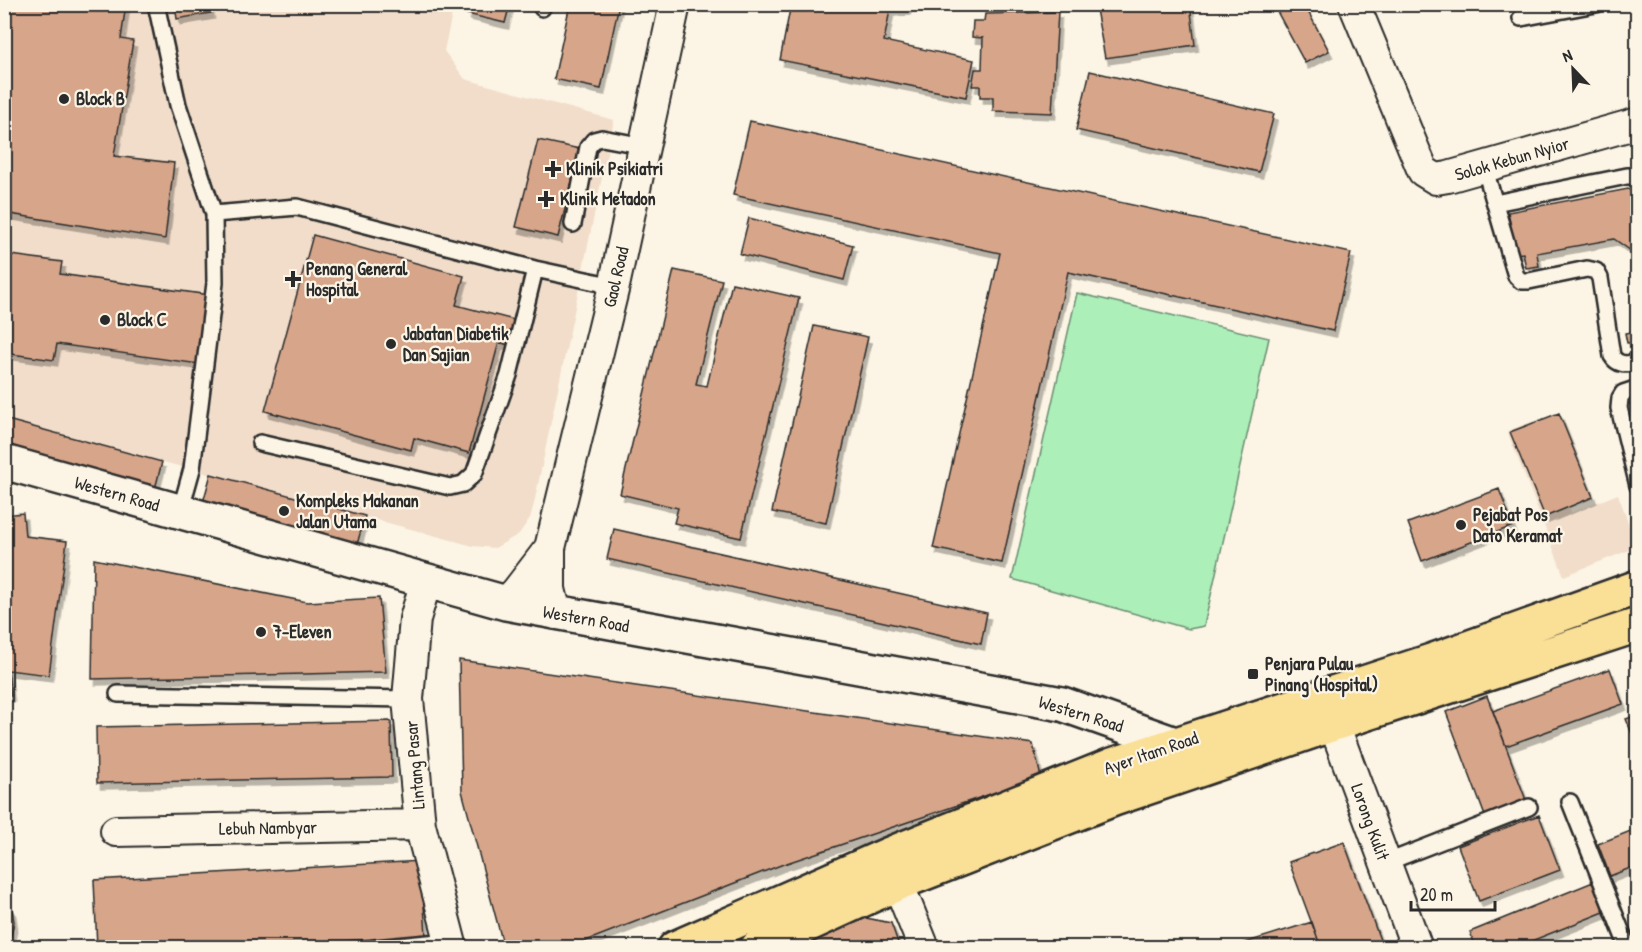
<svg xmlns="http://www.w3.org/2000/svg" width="1642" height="952" viewBox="0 0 1642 952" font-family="'Patrick Hand',sans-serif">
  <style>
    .built { fill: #f1ddca }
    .green { fill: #acefb9; stroke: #6c8d72; stroke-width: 1.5 }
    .building { fill: #d7a68a; stroke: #2b2b2b; stroke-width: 1.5; filter: url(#shadow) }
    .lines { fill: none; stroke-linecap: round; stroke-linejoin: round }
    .service-casing { stroke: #2b2b2b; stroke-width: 20 }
    .minor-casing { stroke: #2b2b2b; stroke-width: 34 }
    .tertiary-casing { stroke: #2b2b2b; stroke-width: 38 }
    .primary-casing { stroke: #2b2b2b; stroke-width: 38 }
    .service { stroke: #fcf5e5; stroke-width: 15 }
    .minor { stroke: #fcf5e5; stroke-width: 30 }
    .tertiary { stroke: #fcf5e5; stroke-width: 33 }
    .primary { stroke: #fadf96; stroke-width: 33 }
    .poi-dot { fill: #2b2b2b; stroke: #fcf5e5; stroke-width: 2 }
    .labels { text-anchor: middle; stroke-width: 4.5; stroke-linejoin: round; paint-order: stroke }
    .poi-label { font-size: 18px; font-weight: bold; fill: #2b2b2b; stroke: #fcf5e5; text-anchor: start }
    .street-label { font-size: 18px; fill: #2b2b2b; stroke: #fcf5e5 }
  </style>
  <defs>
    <filter id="shadow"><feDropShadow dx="3.5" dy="6" stdDeviation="0" flood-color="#0004"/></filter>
  </defs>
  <rect width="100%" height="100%" fill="#fcf5e5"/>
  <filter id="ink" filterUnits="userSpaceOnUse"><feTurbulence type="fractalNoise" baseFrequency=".0167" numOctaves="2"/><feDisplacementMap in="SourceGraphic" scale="12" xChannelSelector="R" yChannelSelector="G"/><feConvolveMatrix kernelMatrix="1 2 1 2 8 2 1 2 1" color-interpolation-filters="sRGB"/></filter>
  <g filter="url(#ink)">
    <path class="built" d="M4,5h450l-10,46 21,28 149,41 -80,384 -4,14 -11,16 -24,14 -22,-2 -468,-127z
      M1534,421l37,92 47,-19 19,53 -73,29 -57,-145z"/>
    <path class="green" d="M1077,293l192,45 -65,288 -15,3 -177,-50z"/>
    <path class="building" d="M4,4h122l-5,35 12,2 -19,115 60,7 -9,76 -161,-26z
      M175,4h44l-9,2 1,7 -34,6z
      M469,4h41l-5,19 -38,-9z
      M570,4h49l-18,85 -47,-10z
      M791,4h117l-1,5 -17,1 -6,31 90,19 -8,37 -186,-37z
      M1095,4h95l5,41 -90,13z
      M1273,4h31l25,47 -24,12z
      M1058,12l-6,101 -59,-2v-14h-13v-11h-8l3,-17h7l1,-31 -11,-1 1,-16h11l1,-7z
      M1090,71l184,43 -15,58 -183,-42z
      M750,121l601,132 -18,78 -265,-59 -66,291 -69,-15 67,-295 -267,-58z
      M538,140l42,9 -22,88 -42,-10z
      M1628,189l10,8v98l-7,-44 -17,-12 -77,14 2,13 -13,2 -3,-15 -7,1 -8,-42z
      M749,218l104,27 -9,35 -104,-26z
      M313,235l151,41 -8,29 58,15 -6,25 -9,-3 -30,111 -55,-15 -3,12 -146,-39z
      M11,255l51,7 -2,12 149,21 -10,69 -142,-20 -3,16 -50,-7v-87l5,1z
      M674,270l48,10 -26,104 11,2 25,-103 67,15 -58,240 -67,-15 4,-15 -58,-14z
      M814,326l54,11 -42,186 -54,-11z
      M1638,331v11l-11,1 -2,-10z
      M1638,401v33l-8,-31z
      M1559,413l34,84 -48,20 -35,-85z
      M4,419l158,43 -7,27 -151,-40z
      M211,474l154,42 -9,32 -154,-42z
      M1499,489l14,37 -91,35 -14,-38z
      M23,513l2,23 42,5 -18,134 -41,-5 3,26h-7v-181z
      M614,529l373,84 -6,31 -374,-85z
      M94,559l213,43 72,-4 7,74 -294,7z
      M459,660l574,84 8,33 -260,88 -213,83h-64l-42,-157z
      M1610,669l13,35 -117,42 -13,-35z
      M1487,696l39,104 -41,16 -39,-104z
      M1638,715v33l-12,-29z
      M391,721l1,56 -295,6 -1,-56z
      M1539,815l21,55 -81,31 -21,-55z
      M1638,828v37l-28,11 -12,-32z
      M1344,842l39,106h-62l-32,-86z
      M421,861l5,75 -199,12h-130l-3,-68z
      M1593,882l11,30 -90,36h-38l-6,-16z
      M4,896l8,13 2,13 -3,14 -6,12z
      M866,918l25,5 9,25h-103z
      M1312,922l9,26h-93z"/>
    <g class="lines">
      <g class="service-casing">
        <path id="service" d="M156,4l22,101 36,109 83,-7 238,62 79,17
          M542,8v-4
          M1521,18l75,-14
          M1484,166l32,110 5,5h8l58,-12 9,2 4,7 12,78c6,10 15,8 26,7
          M1495,203l132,-27h11
          M573,224l15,-77 6,-7 8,-2 43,8
          M1638,388l-15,5 -3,5 -1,10 19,78
          M260,443l190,44 13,-3 11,-10 35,-99 26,-106
          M180,512l12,-43 23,-186 -1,-69
          M118,694l290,5
          M1570,802l58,146
          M1385,863l144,-56
          M374,948l76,-7"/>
      </g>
      <g class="minor-casing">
        <path id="minor" d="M1354,4l69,167 13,8 12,-2 190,-54
          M426,581l-11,38 -7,80 12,126 32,123
          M506,603l11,-12 33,-43
          M556,614l-6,-25v-41l64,-262 61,-282
          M1326,703l91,245
          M116,831l304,-6
          M889,861l35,87"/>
      </g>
      <g class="tertiary-casing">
        <path id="tertiary" d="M4,462l502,141 556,101 113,40"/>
      </g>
      <g class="primary-casing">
        <path id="primary" d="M675,948l212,-93 225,-90 322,-105 204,-73
          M757,948l142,-65 215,-84 220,-75 304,-99"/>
      </g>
      <use href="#service" class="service"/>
      <use href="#minor" class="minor"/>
      <use href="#tertiary" class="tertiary"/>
      <use href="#primary" class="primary"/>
    </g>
  </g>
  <g class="poi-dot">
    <circle cx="64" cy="99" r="6"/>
    <path d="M550 160h6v6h6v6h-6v6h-6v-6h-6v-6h6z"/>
    <path d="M543 190h6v6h6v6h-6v6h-6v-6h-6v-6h6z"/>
    <path d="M290 270h6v6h6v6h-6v6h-6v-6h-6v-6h6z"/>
    <circle cx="105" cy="320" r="6"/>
    <circle cx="391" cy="344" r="6"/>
    <circle cx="284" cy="511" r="6"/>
    <circle cx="1461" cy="525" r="6"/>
    <circle cx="261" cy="632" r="6"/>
    <rect x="1247" y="668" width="12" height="12" rx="3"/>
  </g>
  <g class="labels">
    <g class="poi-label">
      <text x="76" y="105">Block B</text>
      <text x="566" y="175">Klinik Psikiatri</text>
      <text x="560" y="205">Klinik Metadon</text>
      <text x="306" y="275">Penang General<tspan x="306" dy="21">Hospital</tspan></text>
      <text x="117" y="326">Block C</text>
      <text x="403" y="340">Jabatan Diabetik<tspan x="403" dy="21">Dan Sajian</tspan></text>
      <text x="296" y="507">Kompleks Makanan<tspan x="296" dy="21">Jalan Utama</tspan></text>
      <text x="1473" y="521">Pejabat Pos<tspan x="1473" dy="21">Dato Keramat</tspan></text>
      <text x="273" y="638">7-Eleven</text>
      <text x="1265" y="670">Penjara Pulau<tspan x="1265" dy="21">Pinang (Hospital)</tspan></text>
    </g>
    <g class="street-label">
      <text transform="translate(1512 159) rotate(-16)" y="6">Solok Kebun Nyior</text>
      <text transform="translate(616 277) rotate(-77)" y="6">Gaol Road</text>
      <text transform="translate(117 494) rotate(16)" y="6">Western Road</text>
      <text transform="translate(586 619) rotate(10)" y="6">Western Road</text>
      <text transform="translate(1081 714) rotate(17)" y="6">Western Road</text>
      <text transform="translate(1151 753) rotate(-19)" y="6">Ayer Itam Road</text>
      <text transform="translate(415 765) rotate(-95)" y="6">Lintang Pasar</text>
      <text transform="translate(1370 822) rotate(70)" y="6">Lorong Kulit</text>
      <text transform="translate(268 828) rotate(-1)" y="6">Lebuh Nambyar</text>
    </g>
  </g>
  <rect width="1642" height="952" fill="none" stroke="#fcf5e5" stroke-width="24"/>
  <rect x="12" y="12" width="1618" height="928" fill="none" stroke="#2b2b2b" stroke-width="2" filter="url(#ink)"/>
  <g transform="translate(1573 69) rotate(337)" stroke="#fcf5e5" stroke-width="4.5" paint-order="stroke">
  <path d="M0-4.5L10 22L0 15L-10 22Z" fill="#2b2b2b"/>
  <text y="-9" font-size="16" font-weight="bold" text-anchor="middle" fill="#2b2b2b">N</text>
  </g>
  <path d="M1411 901v9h84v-9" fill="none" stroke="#2b2b2b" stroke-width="3"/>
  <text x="1420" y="901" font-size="18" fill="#2b2b2b" stroke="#fcf5e5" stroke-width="4.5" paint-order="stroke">20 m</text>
</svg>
